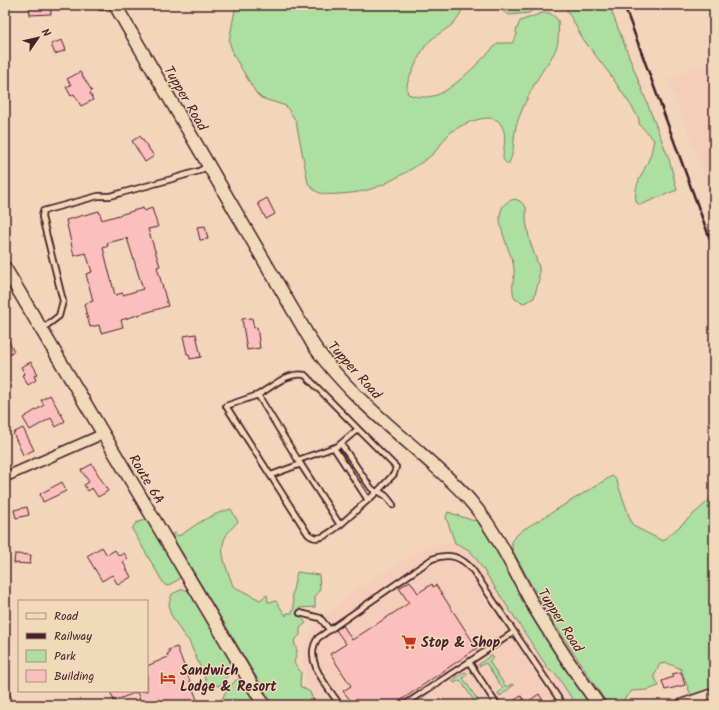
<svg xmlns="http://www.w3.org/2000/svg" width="719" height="710" viewBox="0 0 719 710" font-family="Kalam,sans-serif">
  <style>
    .built { fill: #f5cebb }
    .green { fill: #acdfa0; stroke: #7b7f66 }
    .building { fill: #fbbfbd; stroke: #4a1f2b; fill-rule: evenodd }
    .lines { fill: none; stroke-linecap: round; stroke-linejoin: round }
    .service-casing { stroke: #4a1f2b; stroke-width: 8 }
    .minor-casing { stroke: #4a1f2b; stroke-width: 12 }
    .secondary-casing { stroke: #4a1f2b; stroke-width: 15 }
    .service { stroke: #f0dab9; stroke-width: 4.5 }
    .minor { stroke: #f0dab9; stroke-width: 9 }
    .secondary { stroke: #f0dab9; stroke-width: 12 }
    .rail { stroke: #4a1f2b; stroke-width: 2.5 }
    .labels { text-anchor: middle; stroke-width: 3; stroke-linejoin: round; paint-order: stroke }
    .street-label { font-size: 14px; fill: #4a1f2b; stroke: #f0dab9 }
    .poi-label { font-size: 14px; font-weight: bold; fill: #4a1f2b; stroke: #f0dab9; text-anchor: start }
  </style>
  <rect width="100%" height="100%" fill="#f2d5ba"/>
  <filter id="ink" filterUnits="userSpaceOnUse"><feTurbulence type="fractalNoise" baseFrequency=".025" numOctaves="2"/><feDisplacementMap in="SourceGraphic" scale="8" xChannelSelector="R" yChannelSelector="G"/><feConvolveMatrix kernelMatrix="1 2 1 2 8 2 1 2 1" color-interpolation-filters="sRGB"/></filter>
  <g filter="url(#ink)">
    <path class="built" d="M714,59v142l-46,-122z
      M453,540l27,16 103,149h-263l-15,-25 -2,-29 10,-25 36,-32 73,-45z"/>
    <path class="green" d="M236,5h226c0,21 -25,26 -36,40 -6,8 -9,17 -13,25 -4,8 -8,15 -5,24 8,3 17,4 25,2 18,-3 52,-40 65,-53h14l5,-8 -1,-4 4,-10 22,-8h8l8,7c2,30 -2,30 -17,53 -7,11 -19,35 -23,47 -6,15 -2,31 -10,45l-5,-6c0,-12 6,-28 -5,-38 -10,-9 -42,5 -50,14 -5,5 -9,13 -15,19 -11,9 -29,20 -41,26 -17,10 -34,13 -53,14 -14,1 -23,1 -31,-11l-12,-62 -10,-15 -25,-8 -5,-5 -22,-37 -5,-15z
      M494,5h45l-10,8 -20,2z
      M564,5h45l60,154 8,31 -37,15 -3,-2c-6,-14 7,-31 12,-44 3,-6 3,-13 5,-19l-15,-16v-5l-7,-12 -23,-34 -26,-34z
      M515,199l5,2 6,6v14l4,21 9,25v13l-5,18 -10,5 -9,-4c-5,-11 0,-20 -1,-31 -2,-18 -31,-62 1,-69z
      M612,476l4,3 16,45 3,3 28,14 51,-45v74l-5,5 5,10v105l-19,7 -5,-4 -9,-24 -14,-6 -7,1 -6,12 5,10 -12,4 -15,1 -11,11v3h-13l-63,-95 -33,-61v-9l9,-9z
      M231,509l7,13c-25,21 -14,38 -5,64l27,14 7,-5 1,7 8,-1 10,15 1,-3h5l2,-5 -2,-14 5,-22 22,3 1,14 -5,8v10l-16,1v7l7,8 -6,5v7l-6,6 3,10 -3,12 7,9 -1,14 10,6 5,13h-42l-99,-166 -2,-5 3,-1 3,3c8,-3 12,-8 19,-12 11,-7 22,-12 34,-15z
      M448,512l23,8 8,1 114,184h-17l-20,-31 -7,-4 -74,-113 -6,-7 -14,-7 -9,-26z
      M145,520l4,2 31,53 -2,5 -11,6 -3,-2 -32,-55 4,-6z
      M183,589l8,3 42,71 1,5 -15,18 -12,-3 -18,-42 -7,-8 -12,-20 -1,-9 3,-10z
      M491,655l3,2 -5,4 17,26 6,-3 2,1 -14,11 -2,-3 5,-4 -17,-26 -6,3 -2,-1z
      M465,672l3,2 -5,4 18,27h-4l-17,-25 -5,3 -2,-1v-2z
      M236,680h7l15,25h-39l7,-14z"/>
    <path class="building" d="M29,5h21l1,9 -21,1z
      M62,40l4,10 -11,4 -4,-10z
      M80,72l12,19 -2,2 3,7 -12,6 -7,-12 -3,2 -5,-9 5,-2 -4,-6z
      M140,136l14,20 -9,6 -13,-21z
      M267,198l8,16 -9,5 -8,-16z
      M143,208l1,3 8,-3 6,19 -10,2 12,37 -3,1 11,39 -47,14 2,7 -22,6 -2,-8 -9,2 -6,-23 9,-3 -7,-27 6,-2 -6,-19 -12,3 -8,-36 33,-9 3,9zM127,238l16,51 -20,6v-2l-8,2 -12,-47 5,-2 -1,-3z
      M205,226l3,13 -8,1 -3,-13z
      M252,318l2,10 3,-1 3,21 -13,2 -5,-31z
      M196,334l5,23 -11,2 -1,-5h-2l-4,-18z
      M5,335l9,16 -9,5z
      M31,362l7,12 -4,2 2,4 -8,5 -6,-10 3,-1 -4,-7z
      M50,395l15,26 -9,6 -5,-9 -21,12 -7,-12 21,-13 -3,-5z
      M23,428l11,22 -11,5 -10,-22z
      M92,464l16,27 -10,6 -6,-9 -4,3 -4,-6 5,-3 -8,-12z
      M62,482l4,9 -23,11 -3,-8z
      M27,507l2,8 -13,3 -2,-8z
      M102,547l5,8 8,-5 4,6 5,-3 4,6 -5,3 8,15 -13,8 -6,-10 -10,6 -15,-25z
      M15,554l16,1 -1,9 -16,-1z
      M410,581l8,12 14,-9 1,3 3,-2 41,63 -83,57h-40l-11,-14 8,-5 -21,-32 16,-10 -10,-14 7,-5 9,15 57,-37 -10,-15z
      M177,647l22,58h-57l-5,-13 -23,9 -4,-10h37v-25l21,-9 -1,-3 3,-1 -2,-3z
      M681,672l4,13 -20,5 -3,-9 11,-4 -1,-3z
      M5,683h1l8,22h-9z
      M539,694l7,11h-39l14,-9 5,7z"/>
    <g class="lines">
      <g class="service-casing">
        <path id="service" d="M42,329l17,-13 4,-15 -21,-84 1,-6 55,-15h12l62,-17 27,-8 9,-5
          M258,395c14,-8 30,-24 47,-20l53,54
          M341,444l30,44 5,4
          M334,448l34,52
          M298,460l-40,-65 -32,11 82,128c11,10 22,-2 32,-9
          M271,475l30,-11
          M378,491l16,-17 2,-7 -38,-38 -20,17 -40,14 42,65 38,-34 8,5 7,9
          M300,613l20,5 9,11
          M469,662l28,43
          M340,705c-12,-18 -38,-45 -22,-67l114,-79c18,-7 31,-2 42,13l89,133
          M404,705l110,-73"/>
      </g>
      <g class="minor-casing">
        <path id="minor" d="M101,5h2
          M5,477l98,-43
          M679,705l35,-12"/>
      </g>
      <g class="secondary-casing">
        <path id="secondary" d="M115,5l199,341c29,41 66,72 104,105 18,17 39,33 54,52 26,31 43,69 62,104 20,33 42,67 65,98
          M5,268l259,437"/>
      </g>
      <use href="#service" class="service"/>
      <use href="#minor" class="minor"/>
      <use href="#secondary" class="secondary"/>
      <path class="rail" d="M624,5l90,245"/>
    </g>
  </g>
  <defs>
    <g id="supermarket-bare" transform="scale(1.2)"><path d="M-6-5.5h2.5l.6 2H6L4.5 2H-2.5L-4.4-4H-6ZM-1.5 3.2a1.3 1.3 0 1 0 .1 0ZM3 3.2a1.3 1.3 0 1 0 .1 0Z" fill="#c8321e" stroke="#f0dab9" stroke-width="2.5" paint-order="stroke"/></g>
    <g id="hotel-bare" transform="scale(1.2)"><path d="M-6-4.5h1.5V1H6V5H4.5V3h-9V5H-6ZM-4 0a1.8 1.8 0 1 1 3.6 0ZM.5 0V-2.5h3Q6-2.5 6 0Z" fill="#c8321e" stroke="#f0dab9" stroke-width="2.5" paint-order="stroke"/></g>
  </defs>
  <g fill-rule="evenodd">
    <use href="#supermarket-bare" x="409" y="642"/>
    <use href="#hotel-bare" x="168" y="678"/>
  </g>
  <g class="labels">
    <g class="street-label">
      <text transform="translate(186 98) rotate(60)" y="5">Tupper Road</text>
      <text transform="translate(355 370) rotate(48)" y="5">Tupper Road</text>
      <text transform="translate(147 479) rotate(59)" y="5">Route 6A</text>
      <text transform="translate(561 620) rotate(58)" y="5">Tupper Road</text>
    </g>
    <g class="poi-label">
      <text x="421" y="647">Stop &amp; Shop</text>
      <text x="180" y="675">Sandwich<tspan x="180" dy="16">Lodge &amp; Resort</tspan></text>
    </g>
  </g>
  <rect width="719" height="710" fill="none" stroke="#f0dab9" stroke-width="20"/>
  <rect x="10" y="10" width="699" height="690" fill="none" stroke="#4a1f2b" stroke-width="1.5" filter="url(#ink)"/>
  <rect x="18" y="600" width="130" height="92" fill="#f0dab9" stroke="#ae8f80"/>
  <rect x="26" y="613" width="20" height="6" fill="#f0dab9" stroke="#ae8f80"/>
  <text x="54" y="620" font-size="12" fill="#4a1f2b">Road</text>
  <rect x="26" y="633" width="20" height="6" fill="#4a1f2b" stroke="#ae8f80"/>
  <text x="54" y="640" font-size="12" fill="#4a1f2b">Railway</text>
  <rect x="26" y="650" width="20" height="12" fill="#acdfa0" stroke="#ae8f80"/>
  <text x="54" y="660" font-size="12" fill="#4a1f2b">Park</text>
  <rect x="26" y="670" width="20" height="12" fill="#fbbfbd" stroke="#ae8f80"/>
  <text x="54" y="680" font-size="12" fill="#4a1f2b">Building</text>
  <g transform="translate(38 38) rotate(56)" stroke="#f0dab9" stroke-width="3" paint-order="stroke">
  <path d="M0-3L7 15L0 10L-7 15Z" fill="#4a1f2b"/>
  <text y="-6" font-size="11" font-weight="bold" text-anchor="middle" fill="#4a1f2b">N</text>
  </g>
</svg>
